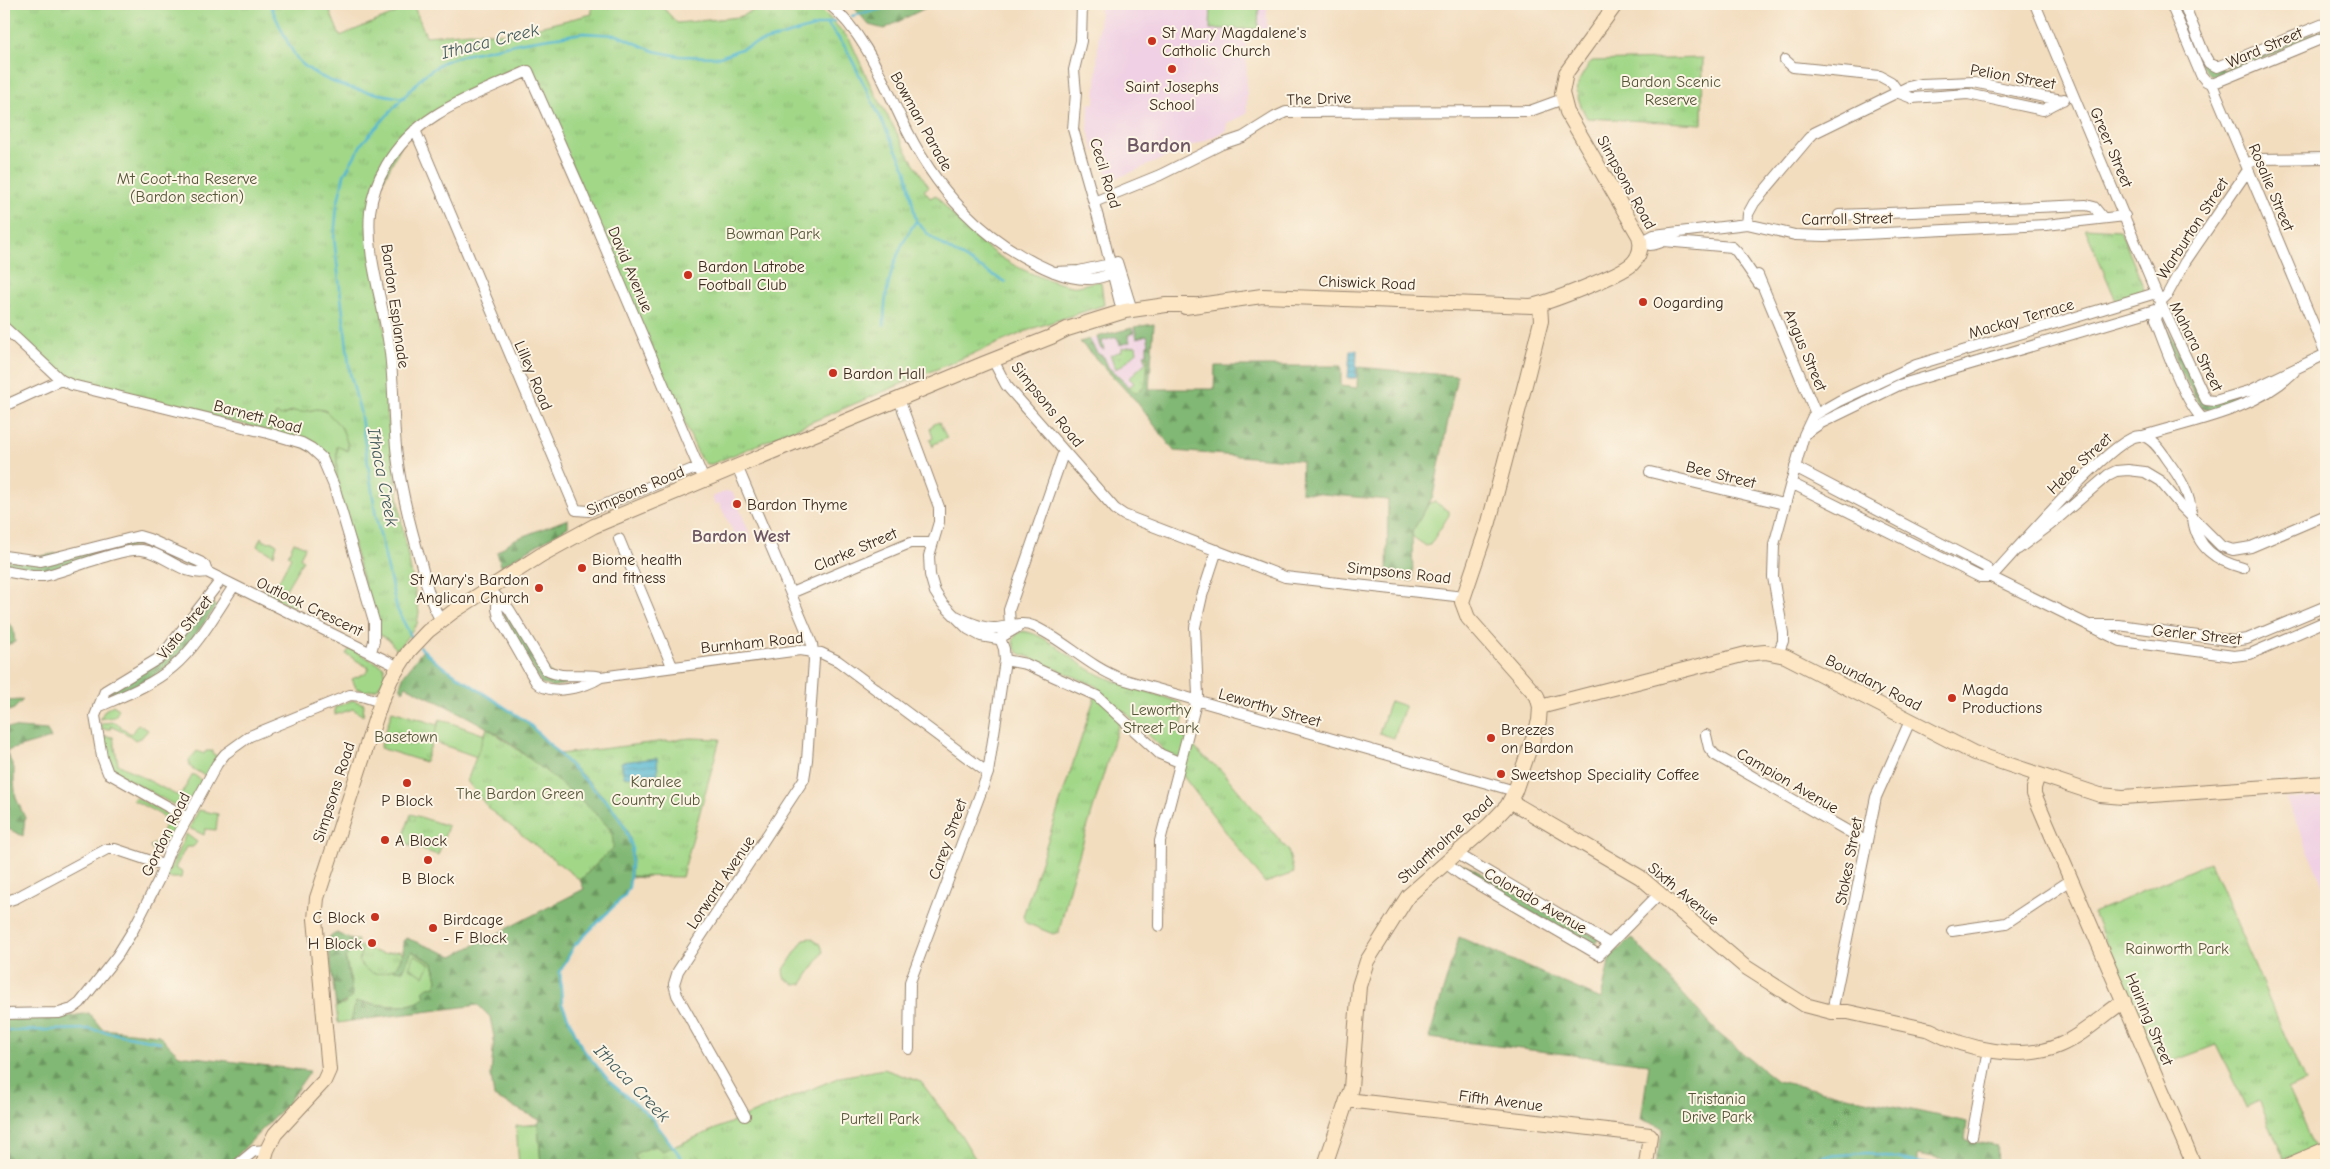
<svg xmlns="http://www.w3.org/2000/svg" width="2330" height="1169" viewBox="0 0 2330 1169" font-family="'Comic Neue',sans-serif">
  <style>
    .built { fill: #f0d0e4 }
    .grass { fill: #a2d788; stroke: #6e8053 }
    .forest { fill: url(#forest-firs); stroke: #5e7149 }
    .park { fill: url(#park-tufts); stroke: #6e8053 }
    .water { fill: url(#water-rules); stroke: #487178 }
    .lines { fill: none; stroke-linecap: round; stroke-linejoin: round }
    .stream { stroke: #55b8d3; stroke-width: 2.5 }
    .street-casing { stroke: #97846e; stroke-width: 12 }
    .secondary-casing { stroke: #97846e; stroke-width: 16 }
    .street { stroke: #fff; stroke-width: 10 }
    .secondary { stroke: #fce6c4; stroke-width: 14 }
    .poi-dot { fill: #c8321e; stroke: #fcf5e5; stroke-width: 2 }
    .labels { text-anchor: middle; stroke-width: 4; stroke-linejoin: round; paint-order: stroke }
    .poi-label { font-size: 16px; fill: #3b2a1e; stroke: #fcf5e5; text-anchor: start }
    .street-label { font-size: 16px; fill: #3b2a1e; stroke: #fcf5e5 }
    .park-label { font-size: 16px; fill: #555538; stroke: #fcf5e5 }
    .water-label { font-size: 18px; font-style: italic; fill: #445c5d; stroke: #fcf5e5 }
    .neighbourhood-label { font-size: 18px; font-weight: bold; fill: #6f5865; stroke: #fcf5e5 }
    .district-label { font-size: 21px; font-weight: bold; fill: #6f5865; stroke: #fcf5e5 }
  </style>
  <defs>
    <pattern id="forest-firs" width="22" height="20" patternUnits="userSpaceOnUse" patternTransform="scale(1.25)"><rect width="22" height="20" fill="#81b874"/><path d="M5 1l3.5 6h-7zM16 11l3.5 6h-7z" fill="#6b965f"/></pattern>
    <pattern id="park-tufts" width="24" height="20" patternUnits="userSpaceOnUse" patternTransform="scale(1.25)"><rect width="24" height="20" fill="#a2d788"/><path d="M3 7l-1-3M5 7V3M7 7l1-3M15 17l-1-3M17 17v-4M19 17l1-3" fill="none" stroke="#8cb975"/></pattern>
    <pattern id="water-rules" width="6" height="5" patternUnits="userSpaceOnUse" patternTransform="scale(1.25)"><rect width="6" height="5" fill="#55b8d3"/><path d="M0 2.5h6" fill="none" stroke="#4896ab"/></pattern>
  </defs>
  <rect width="100%" height="100%" fill="#fcf5e5"/>
  <filter id="ink" filterUnits="userSpaceOnUse"><feTurbulence type="fractalNoise" baseFrequency=".02" numOctaves="2"/><feDisplacementMap in="SourceGraphic" scale="10" xChannelSelector="R" yChannelSelector="G"/><feConvolveMatrix kernelMatrix="1 2 1 2 8 2 1 2 1" color-interpolation-filters="sRGB"/></filter>
  <filter id="wash" filterUnits="userSpaceOnUse"><feTurbulence type="fractalNoise" baseFrequency=".0096" numOctaves="4" result="noise"/><feDisplacementMap in="SourceGraphic" scale="20" xChannelSelector="R" yChannelSelector="G"/><feGaussianBlur stdDeviation="1.12" result="paint"/><feColorMatrix in="noise" values="0 0 0 0 0 0 0 0 0 0 0 0 0 0 0 0 0 1.4 0 .05"/><feComposite in="paint" operator="in"/></filter>
  <g filter="url(#wash)">
    <rect width="100%" height="100%" fill="#f3ddbf"/>
    <path class="built" d="M1100,4h167v31l-21,-1 1,80 -20,9 -1,8 -96,42 -16,6 -6,-2 -10,-27 -4,1 -6,-21 1,-26 6,-1z
      M1154,324l-5,65 -13,12 -56,-59z
      M727,491l6,2 19,46 -13,5 -20,-41 -4,2 -3,-8z
      M2326,797v96l-40,-94z"/>
    <path class="grass" d="M1211,4h48l-1,25h-48z
      M317,409c18,2 31,25 31,42l-11,-5v40l-13,-29 -54,-26 6,-18 8,2c11,-6 22,-3 33,-6z
      M939,422l8,16 -13,6 -1,3 -3,-7 3,-2 -3,-9 4,-5z
      M1435,502l14,9v4l-19,30 -4,1 -13,-9 -1,-5 17,-29z
      M261,537l2,4 11,1 3,2 -3,11 -17,-9z
      M294,542l11,5 -5,11 3,2 -21,36 14,7 -3,4 -31,-15 3,-4 8,4 18,-35 -3,-2z
      M350,648l34,19 2,10 -9,12 -12,2 -9,-3 -4,-9 14,-6 3,-5 -23,-14z
      M353,700l11,4 -1,12 -10,-7 -18,6v-8z
      M1390,701l15,5 -11,32 -15,-5z
      M113,705l6,4 -4,8 -15,2 5,-9z
      M440,719l45,16 -8,22 -45,-16z
      M114,722l17,12 7,-10 10,6 -6,7 -7,3 -6,-5 -19,-9 1,3h-10l1,-6z
      M103,736l10,1 5,27 58,31 6,-2 11,-19 9,7 -10,19 -6,6 -12,-1 -57,-32 -8,-11z
      M197,751l7,3 2,-3h7v3l4,2 -12,20 -15,-9 -1,-7z
      M135,797l34,18 5,7c0,11 -10,27 -21,30l-3,-6 7,-4 9,-19 -5,-8 -28,-15z
      M199,810l19,4 -2,16 -11,-1 -1,6 -15,-7z
      M186,834l11,8 -4,5h-7l-11,21 7,4 -1,6h-15z
      M811,938l10,7 2,7 -21,32 -7,1 -11,-8 -1,-6 21,-32z
      M352,940h6l-1,5 5,2 -2,7 27,18 9,-5 -1,2 16,-18 22,12c1,7 6,17 3,23 -15,29 -55,18 -79,16l-6,19 -13,2 -2,-16 10,-4 5,-21 -6,-26 7,-11z
      M538,1124l3,41h-22l-3,-39z"/>
    <path class="forest" d="M851,4h82l-49,25 -15,-4z
      M2326,27v6l-107,44c-16,-1 -19,-16 -25,-29l1,-4 28,26z
      M2162,319l39,79 64,-6 -48,17 -7,1 -9,-3 -20,-36 -21,-49z
      M1154,324l-5,65h65l1,-23h126v20l16,2 1,-21 99,9 -24,120 -21,36 1,49 -26,-2 1,-79 -87,-8 1,-31 -128,-10 -38,-50 -56,-59 9,-3 8,14 7,4 4,10 28,26 10,-10 2,-27 -3,1 -1,-3 3,-1v-8l2,-1 -2,-9 -10,3 -3,-11z
      M1132,328l2,5 -6,2 2,7 -10,3 -3,-8 -15,4 2,9 -4,-3 -3,-10z
      M568,519v8l-67,39 -4,-14 16,-12z
      M140,539l59,26 1,6 -54,-25 -7,-1 -99,28 -36,-6v-7l8,1z
      M212,602l4,5 -33,44 -20,20 -35,18 -15,5 -4,-2 39,-23 61,-66z
      M502,612l4,1 48,65 20,3 20,-3 -42,9 -11,-4z
      M4,620l9,7 2,15 -11,4z
      M423,650l12,11 92,61 32,32 26,-2 27,28 33,98 -14,-1 -2,10 -4,8 -51,51 -14,26 2,32 20,44 29,35 39,33 23,31 60,-25 -94,43 -1,-3 -10,3h-87l-3,-41 2,-4 -46,-23 -3,-22 3,-38 -4,-20 -12,-12 -127,16 5,-19c18,2 55,10 69,-5l-2,-6 5,-4 8,-1 1,-6 -4,-17 -21,-12 -9,20 -9,-1 9,-16v-13l3,-3 47,18 131,-67 -4,-9 33,-32c-34,-37 -67,-80 -108,-109 -31,-21 -66,-36 -99,-53l-3,5 -3,-5 4,-11z
      M23,700l-9,9 -8,3v15l41,3 4,8 -45,13 8,17v14l2,16 9,20 -2,18 -19,-9v-126z
      M1464,864l134,74 -5,13 -130,-81 -2,-2z
      M337,933l15,7 -1,12 -6,5 8,40 -17,10 -8,-65 1,-5z
      M1459,937l142,62 9,-42 22,-19 87,96 58,47 190,41 -2,18 32,6 1,19h-44l-1,-3 -35,-7v10h-263l8,-37 -22,-9 8,-55 -220,-26z
      M89,1013l13,16 57,6 20,20 131,16 -24,34 -58,60h-224v-148l56,1z"/>
    <path class="park" d="M4,4h323l13,32 56,-23 -4,-9h21l13,32 44,-4 40,2 82,-20 -1,-10h69l17,19 62,-6 28,-13h39l13,5 11,9 20,22 20,44 40,73 19,30 -5,3 6,8 6,-3c38,48 74,77 135,91 10,2 20,-6 30,-4l3,23 -70,23 -322,136h-6l-6,-6 -170,-388 -7,-6 -32,15 -8,1 -7,6 -22,10 -6,12 -41,26 -39,76 18,131 1,70 4,34 11,80 17,87 -2,12 -20,26 -8,-10 -11,-6 -41,-148v-40l11,5v-6l-6,-17 -17,-18 -8,-1 -16,3 -9,-1 -11,5 -5,-2 -6,17 -205,-52 -61,-56z
      M1703,58l-1,66 -115,-6c-14,-26 -13,-34 5,-57z
      M2085,228l35,2 25,61 -28,12z
      M1136,346l1,6 -18,16 -1,-1 -2,2 -6,-14 12,-4v-3z
      M1148,356l-2,28 -10,9 -7,-6 5,-4 -5,-5 17,-16 -1,-5z
      M1023,631c24,3 50,31 73,42 27,13 57,19 84,30l5,6 -4,21 19,24 21,16 67,80 6,23 -29,10 -105,-137 -37,-36 -53,175 -11,47 -6,2 -27,-11 -3,-7 75,-229 -79,-34c-9,-8 -7,-18 4,-22z
      M392,711l46,14 -13,37 -45,-14z
      M487,728c22,14 116,85 124,104 2,5 2,11 2,16l-33,32 -90,-70 -23,-29z
      M690,738l30,1 -38,138 -51,-1c0,-9 2,-18 1,-27 -2,-35 -49,-72 -72,-95z
      M411,814l37,12 -10,29 -37,-12z
      M2210,862l95,220 -17,8 26,57 -29,13 -26,-59 -13,6 -30,-62 -56,21 -67,-153z
      M362,947l20,7 17,-3 4,3 -7,13c-15,9 -27,10 -37,-6z
      M415,955l15,9 -6,12 -15,-8z
      M884,1069l37,13 40,53 18,30h-340l-5,-11 21,-8 8,5 177,-74z"/>
    <path class="water" d="M1350,350h7l-1,28h-8z
      M657,758l1,16 -34,3 -3,-15z"/>
    <g class="lines">
      <path class="stream" d="M270,4c5,12 22,50 30,58 27,25 70,31 104,36
        M852,16l49,-12
        M827,23l19,25 60,122 10,51 13,14 18,13 58,34
        M884,325c0,-37 11,-73 32,-104
        M413,640l-16,-31 -21,-92 -16,-106 -10,-38 -16,-135 3,-32 7,-31 18,-32 61,-67 20,-14 21,-7 60,-13 59,-9 34,2 37,16 25,5 41,1 34,-13 80,-23
        M420,647l15,14 92,61 84,84 13,20 8,21 -3,40 -4,8 -51,51 -14,26 2,32 20,44 29,35 39,33 37,49
        M4,1031l85,-2 71,13
        M1797,1165l28,-9 44,-3 63,12"/>
    </g>
  </g>
  <g filter="url(#ink)">
    <g class="lines">
      <g class="street-casing">
        <path id="street" d="M829,4c35,29 52,73 72,114 33,71 80,123 153,154 20,8 47,12 64,-4l-8,-4 -31,7 -25,1
          M1082,4l-1,37 -7,29 2,23 -3,36 30,106 19,76
          M2035,4l125,298 46,98 9,1 34,-10 77,-37
          M2171,4l30,71 5,6 6,3 114,270
          M2184,4l21,52 4,7 8,4 109,-44
          M1785,60l8,7 87,9 11,6 8,11
          M2212,84l114,-47
          M1899,93l13,5 56,-4 75,16 21,-11
          M415,130l161,380 13,1 109,-44
          M2246,164l13,-5 67,-1
          M1094,202l66,-27 62,-31 21,-7 32,-20 11,-5 244,-1 33,-12
          M1839,215l247,-10 8,2 9,11
          M1747,224l1,-10 6,-11 54,-64 6,-6 94,-46 13,-3 53,-2 70,15 19,3
          M1673,234c-9,8 -22,15 -32,8l13,-7 93,-11 48,11 30,1 221,-11 79,-9
          M1664,241l68,6 5,5 22,32
          M1117,262l15,48
          M1758,275l58,139
          M2160,302l7,-7 18,-33 63,-92
          M2159,305l-4,15 2,5c9,23 28,77 45,93
          M4,327l57,53 11,5 196,48 34,10 9,5 11,10 12,28 40,135v20l-3,11
          M993,360l13,25 109,124 9,6 161,62 179,20
          M899,399l40,108v15l-10,34 1,19 5,17 7,11 26,26 13,7 17,3 20,-12
          M4,406l57,-26
          M1805,434l16,-11 78,-38 259,-76
          M2143,436c51,-16 111,-25 151,-64
          M737,466l75,178 2,16 -7,100 -3,19 -126,192 -4,13 3,11 68,121
          M1795,467l191,100 5,10
          M1650,472l134,32
          M1791,483l189,94h11l130,64 113,15 16,-2 76,-33
          M2193,518c3,30 24,43 50,50
          M619,539l53,127
          M2018,549l32,-24 58,-50 8,-4 12,-1 17,2 15,9 22,26 39,39 12,4 18,-3 75,-32
          M4,556l37,5 98,-25 10,3 51,23 5,4 2,6
          M4,571l28,5h12c25,-6 76,-28 98,-26 23,3 41,27 65,22l192,95
          M1991,577c23,-24 121,-140 148,-141 12,-1 22,15 28,24 12,16 24,34 24,55
          M791,593l119,-50h23
          M494,594l15,15 37,61c17,10 37,2 55,7
          M497,598v11l2,8 37,65c14,15 50,5 65,-5l199,-27 21,3 17,8 150,112
          M956,616c12,6 27,13 40,12 13,-1 24,-7 37,-2 32,14 54,40 89,53l393,112
          M441,620c-11,-16 -15,-38 -20,-57 -10,-34 -20,-71 -24,-107 -5,-38 -2,-78 -9,-117 -6,-41 -22,-84 -18,-127 2,-15 8,-33 16,-46 29,-53 90,-71 142,-95l54,122 122,287
          M2092,625h27l115,16 13,-2 79,-33
          M1007,630l3,-5 -1,-15 55,-159
          M1778,654l5,-13v-8l-10,-56 1,-32 30,-110 9,-19 26,-15 77,-36 240,-72
          M1005,660l21,4 71,32 63,58 19,8
          M98,707c25,-11 54,-22 75,-40 24,-20 44,-56 61,-81
          M1706,735l3,13 6,7 152,87
          M188,818l-80,-45 -6,-16 -7,-41 10,-25 56,-34 60,-77
          M1456,853l154,91
          M1445,863l15,11 139,81 61,-62
          M4,902l12,-4 91,-49h8l48,16
          M1159,926l1,-85 38,-146 -3,-68 7,-31 15,-46
          M1952,931l54,-8 65,-43
          M1832,1012l44,-215 34,-76
          M4,1014l55,-1 13,-4 8,-6 37,-47 16,-26 26,-51 10,-27 48,-88 8,-10 25,-18 100,-41 12,1 19,6
          M909,1049l1,-67 78,-209 17,-113 -1,-11 -4,-11
          M1972,1136l16,-86
          M237,1165l17,-14 13,-1"/>
      </g>
      <g class="secondary-casing">
        <path id="secondary" d="M1185,307l77,-11 269,10c17,-3 89,-31 101,-42 8,-8 10,-18 7,-28l-72,-124 -5,-19 4,-20 50,-69
          M1540,707l206,-53 19,-2 20,4 189,97 126,42 23,2 203,-14
          M2038,775l-4,13v6l160,371
          M1510,801l130,76 104,89 61,39 27,7h16l82,18c35,19 93,32 130,15 23,-10 43,-30 64,-44
          M1347,1100l303,35 -4,30
          M263,1165l4,-15 8,-16 49,-53 5,-11 -14,-151 2,-21 64,-196 10,-23 18,-28 19,-20 26,-20 87,-56 53,-29 389,-162 68,-27 16,-8 58,-18 41,-6h28
          M1325,1165l26,-77 8,-102 8,-25 41,-65 81,-71 18,-19 8,-15 24,-70 1,-14 -3,-11 -69,-78 -6,-16 27,-80 38,-145 14,-56 -1,-17
          M2289,1165l37,-16"/>
      </g>
      <use href="#street" class="street"/>
      <use href="#secondary" class="secondary"/>
    </g>
  </g>
  <g class="poi-dot">
    <circle cx="1152" cy="41" r="5"/>
    <circle cx="1172" cy="69" r="5"/>
    <circle cx="688" cy="275" r="5"/>
    <circle cx="1643" cy="302" r="5"/>
    <circle cx="833" cy="373" r="5"/>
    <circle cx="737" cy="504" r="5"/>
    <circle cx="582" cy="568" r="5"/>
    <circle cx="539" cy="588" r="5"/>
    <circle cx="1952" cy="698" r="5"/>
    <circle cx="1491" cy="738" r="5"/>
    <circle cx="1501" cy="774" r="5"/>
    <circle cx="407" cy="783" r="5"/>
    <circle cx="385" cy="840" r="5"/>
    <circle cx="428" cy="860" r="5"/>
    <circle cx="375" cy="917" r="5"/>
    <circle cx="433" cy="928" r="5"/>
    <circle cx="372" cy="943" r="5"/>
  </g>
  <g class="labels">
    <g class="poi-label">
      <text x="1162" y="38">St Mary Magdalene's<tspan x="1162" dy="18">Catholic Church</tspan></text>
      <text x="1172" y="92" text-anchor="middle">Saint Josephs<tspan x="1172" dy="18">School</tspan></text>
      <text x="698" y="272">Bardon Latrobe<tspan x="698" dy="18">Football Club</tspan></text>
      <text x="1653" y="308">Oogarding</text>
      <text x="843" y="379">Bardon Hall</text>
      <text x="747" y="510">Bardon Thyme</text>
      <text x="592" y="565">Biome health<tspan x="592" dy="18">and fitness</tspan></text>
      <text x="529" y="585" text-anchor="end">St Mary's Bardon<tspan x="529" dy="18">Anglican Church</tspan></text>
      <text x="1962" y="695">Magda<tspan x="1962" dy="18">Productions</tspan></text>
      <text x="1501" y="735">Breezes<tspan x="1501" dy="18">on Bardon</tspan></text>
      <text x="1511" y="780">Sweetshop Speciality Coffee</text>
      <text x="407" y="806" text-anchor="middle">P Block</text>
      <text x="395" y="846">A Block</text>
      <text x="428" y="884" text-anchor="middle">B Block</text>
      <text x="365" y="923" text-anchor="end">C Block</text>
      <text x="443" y="925">Birdcage<tspan x="443" dy="18">- F Block</tspan></text>
      <text x="362" y="949" text-anchor="end">H Block</text>
    </g>
    <g class="street-label">
      <text transform="translate(2264 47) rotate(-23)" y="6">Ward Street</text>
      <text transform="translate(2013 76) rotate(10)" y="6">Pelion Street</text>
      <text transform="translate(1319 98) rotate(-2)" y="6">The Drive</text>
      <text transform="translate(922 121) rotate(61)" y="6">Bowman Parade</text>
      <text transform="translate(2112 147) rotate(67)" y="6">Greer Street</text>
      <text transform="translate(1106 173) rotate(73)" y="6">Cecil Road</text>
      <text transform="translate(1627 182) rotate(61)" y="6">Simpsons Road</text>
      <text transform="translate(2272 187) rotate(67)" y="6">Rosalie Street</text>
      <text transform="translate(1847 218) rotate(-1)" y="6">Carroll Street</text>
      <text transform="translate(2192 228) rotate(-57)" y="6">Warburton Street</text>
      <text transform="translate(631 269) rotate(67)" y="6">David Avenue</text>
      <text transform="translate(1367 282) rotate(2)" y="6">Chiswick Road</text>
      <text transform="translate(396 306) rotate(82)" y="6">Bardon Esplanade</text>
      <text transform="translate(2021 318) rotate(-16)" y="6">Mackay Terrace</text>
      <text transform="translate(2197 346) rotate(63)" y="6">Mahara Street</text>
      <text transform="translate(1806 350) rotate(67)" y="6">Angus Street</text>
      <text transform="translate(534 375) rotate(67)" y="6">Lilley Road</text>
      <text transform="translate(1048 404) rotate(51)" y="6">Simpsons Road</text>
      <text transform="translate(258 416) rotate(15)" y="6">Barnett Road</text>
      <text transform="translate(2079 463) rotate(-43)" y="6">Hebe Street</text>
      <text transform="translate(1721 474) rotate(14)" y="6">Bee Street</text>
      <text transform="translate(635 490) rotate(-23)" y="6">Simpsons Road</text>
      <text transform="translate(855 549) rotate(-23)" y="6">Clarke Street</text>
      <text transform="translate(1399 572) rotate(6)" y="6">Simpsons Road</text>
      <text transform="translate(310 606) rotate(26)" y="6">Outlook Crescent</text>
      <text transform="translate(184 627) rotate(-51)" y="6">Vista Street</text>
      <text transform="translate(2197 634) rotate(6)" y="6">Gerler Street</text>
      <text transform="translate(752 642) rotate(-6)" y="6">Burnham Road</text>
      <text transform="translate(1874 682) rotate(27)" y="6">Boundary Road</text>
      <text transform="translate(1270 707) rotate(16)" y="6">Leworthy Street</text>
      <text transform="translate(1788 780) rotate(30)" y="6">Campion Avenue</text>
      <text transform="translate(333 792) rotate(-72)" y="6">Simpsons Road</text>
      <text transform="translate(165 834) rotate(-64)" y="6">Gordon Road</text>
      <text transform="translate(947 839) rotate(-70)" y="6">Carey Street</text>
      <text transform="translate(1445 839) rotate(-42)" y="6">Stuartholme Road</text>
      <text transform="translate(1848 861) rotate(-79)" y="6">Stokes Street</text>
      <text transform="translate(720 882) rotate(-56)" y="6">Lorward Avenue</text>
      <text transform="translate(1684 893) rotate(40)" y="6">Sixth Avenue</text>
      <text transform="translate(1536 900) rotate(30)" y="6">Colorado Avenue</text>
      <text transform="translate(2150 1019) rotate(67)" y="6">Haining Street</text>
      <text transform="translate(1501 1100) rotate(7)" y="6">Fifth Avenue</text>
    </g>
    <g class="park-label">
      <text x="1671" y="87">Bardon Scenic<tspan x="1671" dy="18">Reserve</tspan></text>
      <text x="187" y="184">Mt Coot-tha Reserve<tspan x="187" dy="18">(Bardon section)</tspan></text>
      <text x="773" y="239">Bowman Park</text>
      <text x="1161" y="715">Leworthy<tspan x="1161" dy="18">Street Park</tspan></text>
      <text x="406" y="742">Basetown</text>
      <text x="656" y="787">Karalee<tspan x="656" dy="18">Country Club</tspan></text>
      <text x="520" y="799">The Bardon Green</text>
      <text x="2177" y="954">Rainworth Park</text>
      <text x="1717" y="1104">Tristania<tspan x="1717" dy="18">Drive Park</tspan></text>
      <text x="880" y="1124">Purtell Park</text>
    </g>
    <g class="water-label">
      <text transform="translate(490 41) rotate(-14)" y="6">Ithaca Creek</text>
      <text transform="translate(383 477) rotate(79)" y="6">Ithaca Creek</text>
      <text transform="translate(632 1083) rotate(46)" y="6">Ithaca Creek</text>
    </g>
    <g class="neighbourhood-label">
      <text x="741" y="542">Bardon West</text>
    </g>
    <g class="district-label">
      <text x="1159" y="152">Bardon</text>
    </g>
  </g>
  <rect width="2330" height="1169" fill="none" stroke="#fcf5e5" stroke-width="20"/>
</svg>
